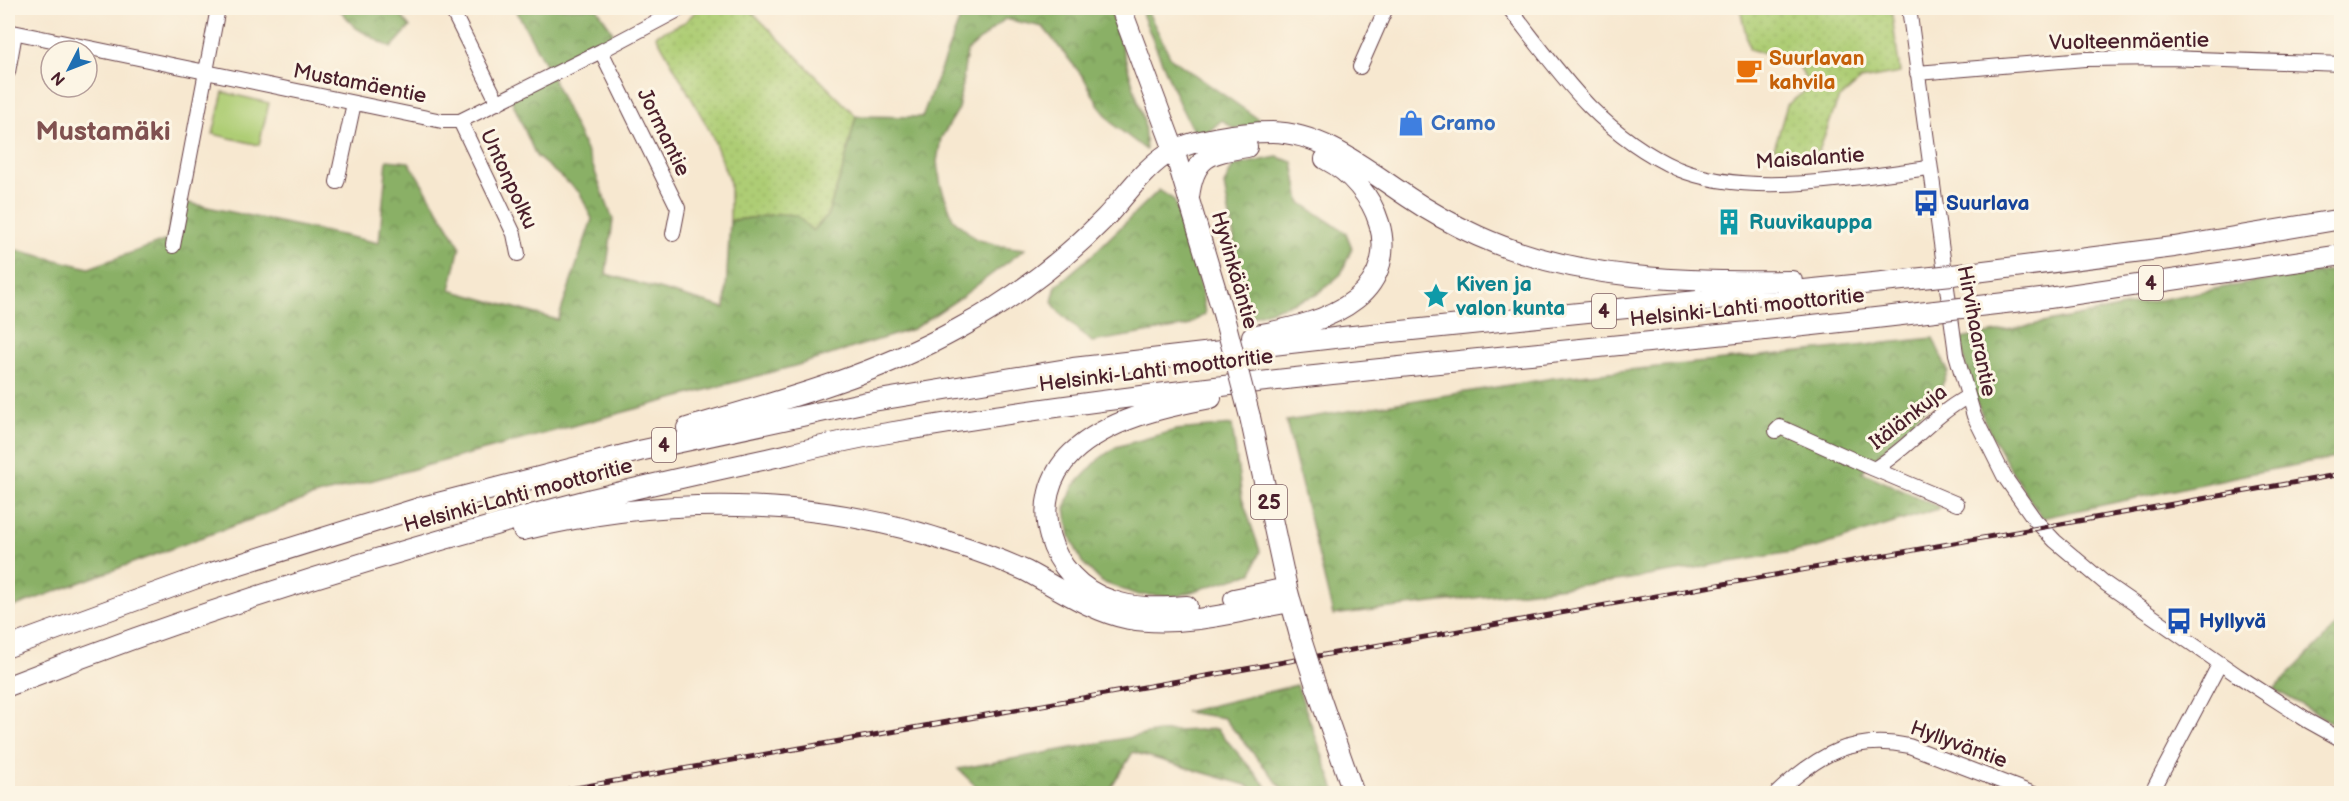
<svg xmlns="http://www.w3.org/2000/svg" width="2349" height="801" viewBox="0 0 2349 801" font-family="'Balsamiq Sans',sans-serif">
  <style>
    .grass { fill: url(#grass-dots); stroke: #7c7650; stroke-width: 1.5 }
    .forest { fill: url(#forest-crowns); stroke: #6a6848; stroke-width: 1.5 }
    .park { fill: #aecd74; stroke: #7c7650; stroke-width: 1.5 }
    .lines { fill: none; stroke-linecap: round; stroke-linejoin: round }
    .minor-casing { stroke: #643d44; stroke-width: 16 }
    .highway-casing { stroke: #643d44; stroke-width: 22 }
    .minor { stroke: #fff; stroke-width: 14 }
    .highway { stroke: #fff; stroke-width: 20 }
    .rail-casing { stroke: #4a1f2b; stroke-width: 5 }
    .rail { stroke: #fcf5e5; stroke-width: 3; stroke-dasharray: 9; stroke-linecap: butt }
    .highway-bridge-casing { stroke: #643d44; stroke-width: 22; stroke-linecap: butt }
    .highway-bridge { stroke: #fff; stroke-width: 20 }
    .labels { text-anchor: middle; stroke-width: 6; stroke-linejoin: round; paint-order: stroke }
    .shield { fill: #fcf5e5; stroke: #7f5f63; stroke-width: 1.5 }
    .shield-label { font-size: 20px; font-weight: bold; fill: #4a1f2b }
    .street-label { font-size: 21px; fill: #4a1f2b; stroke: #fcf5e5 }
    .food-label { font-size: 21px; font-weight: bold; fill: #c56008; stroke: #fcf5e5; text-anchor: start }
    .shop-label { font-size: 21px; font-weight: bold; fill: #366cbe; stroke: #fcf5e5; text-anchor: start }
    .transit-label { font-size: 21px; font-weight: bold; fill: #164399; stroke: #fcf5e5; text-anchor: start }
    .culture-label { font-size: 21px; font-weight: bold; fill: #0d838f; stroke: #fcf5e5; text-anchor: start }
    .district-label { font-size: 27px; font-weight: bold; fill: #805150; stroke: #fcf5e5 }
  </style>
  <defs>
    <pattern id="grass-dots" width="8" height="8" patternUnits="userSpaceOnUse" patternTransform="scale(1.5)"><rect width="8" height="8" fill="#aecd74"/><path d="M2 2h.1M6 6h.1" fill="none" stroke="#97b065" stroke-width="1.8" stroke-linecap="round"/></pattern>
    <pattern id="forest-crowns" width="20" height="18" patternUnits="userSpaceOnUse" patternTransform="scale(1.5)"><rect width="20" height="18" fill="#8ab066"/><path d="M2 6a3 3 0 1 1 6 0M12 15a3 3 0 1 1 6 0" fill="none" stroke="#738f54"/></pattern>
  </defs>
  <rect width="100%" height="100%" fill="#fcf5e5"/>
  <filter id="ink" filterUnits="userSpaceOnUse"><feTurbulence type="fractalNoise" baseFrequency=".0167" numOctaves="2"/><feDisplacementMap in="SourceGraphic" scale="12" xChannelSelector="R" yChannelSelector="G"/><feConvolveMatrix kernelMatrix="1 2 1 2 8 2 1 2 1" color-interpolation-filters="sRGB"/></filter>
  <filter id="wash" filterUnits="userSpaceOnUse"><feTurbulence type="fractalNoise" baseFrequency=".008" numOctaves="4" result="noise"/><feDisplacementMap in="SourceGraphic" scale="24" xChannelSelector="R" yChannelSelector="G"/><feGaussianBlur stdDeviation="1.35" result="paint"/><feColorMatrix in="noise" values="0 0 0 0 0 0 0 0 0 0 0 0 0 0 0 0 0 1.4 0 .05"/><feComposite in="paint" operator="in"/></filter>
  <g filter="url(#wash)">
    <rect width="100%" height="100%" fill="#f7e8d0"/>
    <path class="grass" d="M699,8h49l108,108 -13,53 -16,47 -15,15 -33,-17 -49,7v-38l-18,-48 -56,-100 29,-13z
      M1740,8h151l9,65 -39,7 -23,20 -21,56 -43,-7 13,-44 22,-17 -11,-25 -49,-14z"/>
    <path class="forest" d="M335,8h60l15,19 -19,21 -35,-20 -16,-18z
      M515,8h82l19,29 -66,36 41,88 22,59 -7,54 119,34 5,-87 49,-7 17,1 17,16 14,-15 16,-47 13,-53 66,1 42,-109h146l34,113 2,29 -31,-24 -16,-20 -15,-28 -41,-51 -38,-8 -38,32 -9,59 -17,28 -4,24 4,24 12,33 23,20 25,7 24,3 -65,49 -47,31 -115,36 -484,131 -306,113v-361l81,20 78,-28 7,-40 205,43 8,-83 22,2 51,84 -10,44 108,30 34,-101 -12,-26 -44,-37 -30,-69 41,-19z
      M1142,8h4l25,50 93,65 -30,6 -12,-9 -16,14 -12,-1 -15,-30 -36,-87z
      M1277,157l16,5 7,40 46,31 6,15 -11,26 -25,21 -68,23 -14,-37v-43l-10,-53 9,-19z
      M1159,190l15,10 27,86 4,28 -18,12 -95,16 -33,-30 -7,-10 4,-16 36,-31z
      M2341,269v188l-78,14 -221,47c-37,-56 -73,-110 -81,-179l259,-51z
      M1933,338l15,33 -10,24 -76,77 79,36 -126,40 -191,32 -291,35 -47,-194 267,-43z
      M1232,425l10,73 18,53 -8,22 -74,23 -40,-1 -36,-13 -20,-20 -12,-26 -5,-27 8,-22 26,-28 17,-12 60,-17z
      M2341,621v107l-67,-39z
      M1297,685l39,108h-50l-62,-75 -39,-6z
      M1217,729l55,64h-15l-8,-7 -116,-34 -25,41h-125l-25,-24 200,-37z"/>
    <path class="park" d="M223,92l46,11 -10,42 -46,-11z"/>
  </g>
  <g filter="url(#ink)">
    <g class="lines">
      <g class="minor-casing">
        <path id="minor" d="M451,8l47,95
          M1509,8c26,33 51,68 80,98 26,26 55,48 89,63 73,30 176,8 252,-1
          M1909,8l47,346 18,62 30,60 31,44 20,21 51,43 131,91 71,46 34,19
          M8,31l434,90h18l141,-70 81,-43
          M601,51l77,157 -5,26
          M1360,67l26,-59
          M8,72l7,-39
          M1917,73l168,-14 83,-1 174,6
          M460,121l54,113 4,20
          M337,182l17,-79
          M173,246l45,-238
          M1776,431l4,-4 94,42c34,-20 58,-53 93,-72
          M1874,469l83,35
          M1776,794c41,-39 76,-60 133,-48l125,48
          M2151,794l69,-131"/>
      </g>
      <g class="highway-casing">
        <path id="highway" d="M1121,8l53,142 50,167
          M1189,197c5,-41 20,-44 58,-50
          M1952,275l222,-28 168,-28
          M1961,308l88,-10 293,-43
          M1252,336c35,-7 75,-14 104,-37 52,-42 20,-114 -31,-140
          M1250,417l37,171 13,48
          M687,428c93,-27 186,-52 271,-99 54,-29 104,-67 147,-111 19,-20 36,-46 59,-62 24,-17 79,-24 108,-24 52,1 95,38 136,65 22,15 46,28 70,39 99,45 207,46 314,45
          M523,530c139,-34 290,-34 426,12 26,8 53,18 77,29 32,17 67,41 103,48 53,9 110,-8 162,-17
          M1234,599l53,-11
          M1187,606c-25,2 -52,3 -77,-6 -61,-20 -87,-100 -38,-147 36,-34 92,-46 139,-55
          M8,647l197,-72 214,-67 220,-57 228,-49 206,-34 270,-31 589,-60
          M8,686c190,-75 386,-136 584,-187 64,-16 129,-30 193,-44 32,-8 65,-16 97,-21 349,-60 702,-80 1053,-123
          M1316,686l38,108"/>
      </g>
      <use href="#minor" class="minor"/>
      <use href="#highway" class="highway"/>
      <g class="rail-casing">
        <path id="rail" d="M542,794l1800,-320"/>
      </g>
      <use href="#rail" class="rail"/>
      <g class="highway-bridge-casing">
        <path id="highway-bridge" d="M1932,277l20,-2
          M1935,311l26,-3
          M1224,317l26,100
          M1300,636l16,50"/>
      </g>
      <use href="#highway-bridge" class="highway-bridge"/>
    </g>
  </g>
  <defs>
    <g id="cafe-bare" transform="scale(2.07)"><path d="M-5.5-4.5H6V0H3Q3 3.5 0 3.5H-2.5Q-5.5 3.5-5.5 0ZM3-3.2v2h1.7v-2ZM-6 4.5H4V6H-6Z" fill="#e8710a" stroke="#fcf5e5" stroke-width="2.5" paint-order="stroke"/></g>
    <g id="shop-bare" transform="scale(2.07)"><path d="M-5-2.5h2.3a2.7 3.5 0 0 1 5.4 0H5L5.5 6h-11ZM-1.5-2.5h3a1.5 2.3 0 0 0-3 0Z" fill="#3f7fe0" stroke="#fcf5e5" stroke-width="2.5" paint-order="stroke"/></g>
    <g id="bus-bare" transform="scale(2.07)"><path d="M-5-6H5V4H4V6H2V4H-2V6H-4V4H-5ZM-3.5-4V0h7V-4ZM-3.5 1.2v1.5H-2V1.2ZM2 1.2v1.5H3.5V1.2Z" fill="#1a4fb4" stroke="#fcf5e5" stroke-width="2.5" paint-order="stroke"/></g>
    <g id="building-bare" transform="scale(2.07)"><path d="M-4-6H4V6H1V3H-1V6H-4ZM-2.5-4.3h1.7v1.8h-1.7ZM.8-4.3h1.7v1.8H.8ZM-2.5-1h1.7V.8h-1.7ZM.8-1h1.7V.8H.8Z" fill="#0f9aa8" stroke="#fcf5e5" stroke-width="2.5" paint-order="stroke"/></g>
    <g id="sight-bare" transform="scale(2.07)"><path d="M0-6L1.8-2.2L6-1.7L2.9 1.2L3.7 5.4L0 3.3L-3.7 5.4L-2.9 1.2L-6-1.7L-1.8-2.2Z" fill="#0f9aa8" stroke="#fcf5e5" stroke-width="2.5" paint-order="stroke"/></g>
  </defs>
  <g fill-rule="evenodd">
    <use href="#cafe-bare" x="1749" y="70"/>
    <use href="#shop-bare" x="1411" y="123"/>
    <use href="#bus-bare" x="1926" y="203"/>
    <use href="#building-bare" x="1729" y="222"/>
    <use href="#sight-bare" x="1436" y="296"/>
    <use href="#bus-bare" x="2179" y="621"/>
  </g>
  <g class="labels">
    <g class="shield">
      <rect x="2139" y="266" width="24" height="34" rx="4.5"/>
      <rect x="1592" y="294" width="24" height="34" rx="4.5"/>
      <rect x="652" y="428" width="24" height="34" rx="4.5"/>
      <rect x="1251" y="485" width="36" height="34" rx="4.5"/>
    </g>
    <g class="shield-label">
      <text x="2151" y="290">4</text>
      <text x="1604" y="318">4</text>
      <text x="664" y="452">4</text>
      <text x="1269" y="509">25</text>
    </g>
    <g class="street-label">
      <text transform="translate(2129 41) rotate(-1)" y="7">Vuolteenmäentie</text>
      <text transform="translate(360 83) rotate(11)" y="7">Mustamäentie</text>
      <text transform="translate(664 132) rotate(64)" y="7">Jormantie</text>
      <text transform="translate(1810 158) rotate(-4)" y="7">Maisalantie</text>
      <text transform="translate(509 179) rotate(65)" y="7">Untonpolku</text>
      <text transform="translate(1235 270) rotate(74)" y="7">Hyvinkääntie</text>
      <text transform="translate(1747 307) rotate(-6)" y="7">Helsinki-Lahti moottoritie</text>
      <text transform="translate(1977 331) rotate(79)" y="7">Hirvihaarantie</text>
      <text transform="translate(1156 370) rotate(-7)" y="7">Helsinki-Lahti moottoritie</text>
      <text transform="translate(1908 417) rotate(-38)" y="7">Itälänkuja</text>
      <text transform="translate(518 495) rotate(-15)" y="7">Helsinki-Lahti moottoritie</text>
      <text transform="translate(1959 744) rotate(20)" y="7">Hyllyväntie</text>
    </g>
    <g class="food-label">
      <text x="1769" y="65">Suurlavan<tspan x="1769" dy="24">kahvila</tspan></text>
    </g>
    <g class="shop-label">
      <text x="1431" y="130">Cramo</text>
    </g>
    <g class="transit-label">
      <text x="1946" y="210">Suurlava</text>
      <text x="2199" y="628">Hyllyvä</text>
    </g>
    <g class="culture-label">
      <text x="1749" y="229">Ruuvikauppa</text>
      <text x="1456" y="291">Kiven ja<tspan x="1456" dy="24">valon kunta</tspan></text>
    </g>
    <g class="district-label">
      <text x="103" y="140">Mustamäki</text>
    </g>
  </g>
  <rect width="2349" height="801" fill="none" stroke="#fcf5e5" stroke-width="30"/>
  <g transform="translate(69 69) rotate(228)"><circle r="28" fill="#fcf5e5" stroke="#b59f9b" stroke-width="1.5"/>
  <path d="M0-4.5L10 22L0 15L-10 22Z" fill="#1f6fb2"/>
  <text y="-9" font-size="16" font-weight="bold" text-anchor="middle" fill="#4a1f2b">N</text>
  </g>
</svg>
